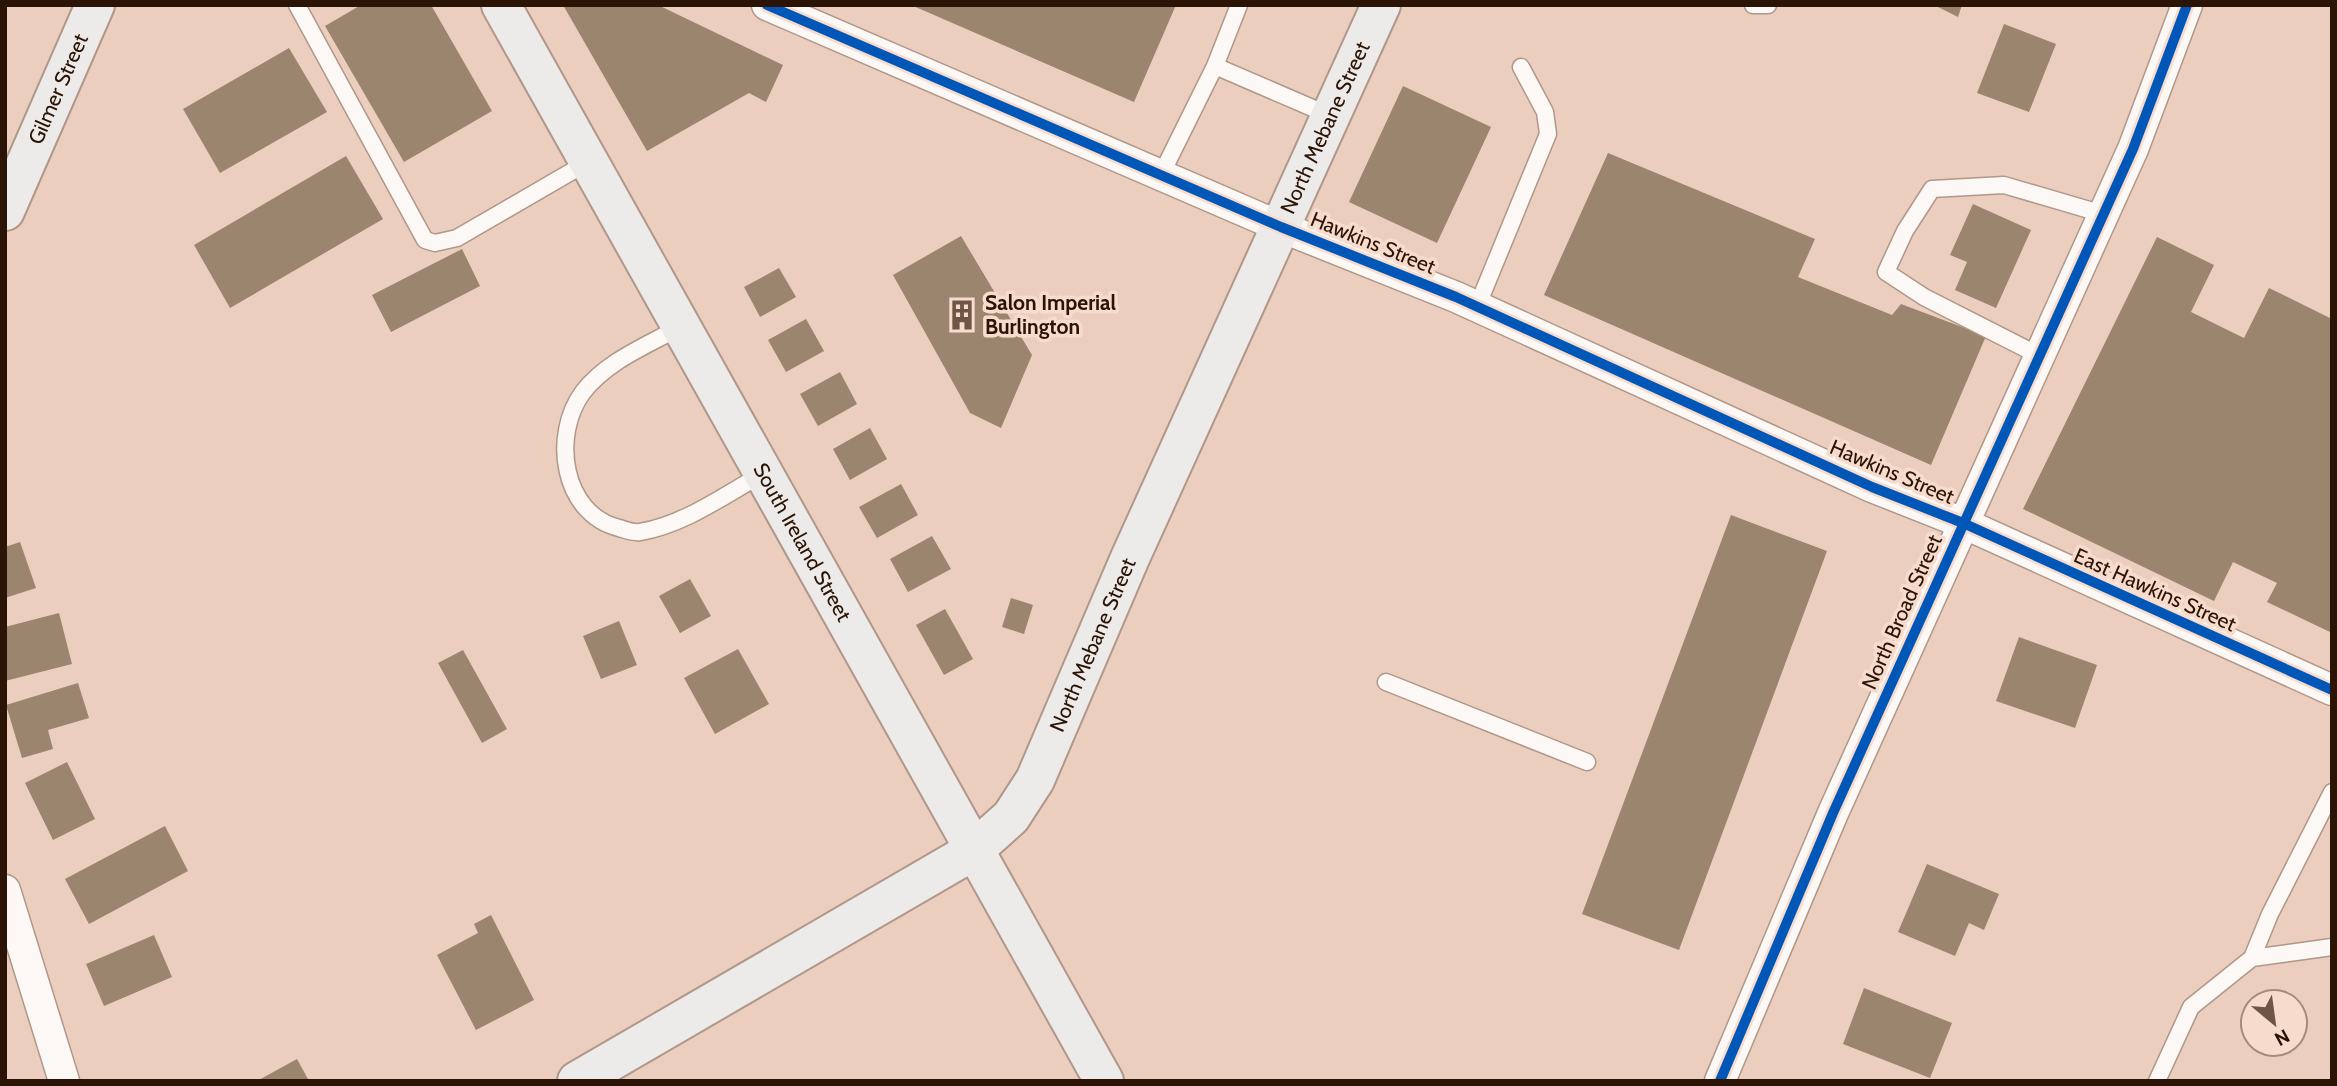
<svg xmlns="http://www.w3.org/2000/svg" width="2337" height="1086" viewBox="0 0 2337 1086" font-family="Cabin,sans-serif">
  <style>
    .building { fill: #9b856e }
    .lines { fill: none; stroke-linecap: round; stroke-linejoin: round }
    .lane-casing { stroke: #b09789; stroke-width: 19 }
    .street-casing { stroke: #b09789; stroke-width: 33 }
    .secondary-casing { stroke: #b09789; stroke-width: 42 }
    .lane { stroke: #fcf8f5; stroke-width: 16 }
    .street { stroke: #fcf8f5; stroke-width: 30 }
    .secondary { stroke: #edebe9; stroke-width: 38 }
    .cycleway-casing { stroke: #f7dccd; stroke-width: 15 }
    .cycleway { stroke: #0057b8; stroke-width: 10 }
    .labels { text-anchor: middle; stroke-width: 7; stroke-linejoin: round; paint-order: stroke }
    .street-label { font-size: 21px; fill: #2b1405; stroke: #f7dccd }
    .poi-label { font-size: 21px; font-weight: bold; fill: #2b1405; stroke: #f7dccd; text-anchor: start }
  </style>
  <rect width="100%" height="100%" fill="#ebcebd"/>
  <path class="building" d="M361,5h70l61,106 -88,51 -79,-136z
    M563,5h95l125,60 -17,37 -17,-9 -102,58z
    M911,5h265l-42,97z
    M1934,5h28l-4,12z
    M2004,24l52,20 -27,68 -52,-19z
    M289,48l38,64 -107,61 -37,-64z
    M1403,86l88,41 -54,116 -88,-41z
    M1608,153l207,86 -17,38 94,38 9,-11 85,32 -55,129 -387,-170z
    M346,156l37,63 -153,89 -36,-63z
    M1973,204l58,26 -35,78 -41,-18 12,-28 -17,-7z
    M961,236l71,119 -31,73 -31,-15 -77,-138z
    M2157,237l57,28 -23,47 53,26 25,-50 63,31v314l-65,-31 10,-19 -44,-21 -19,39 -191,-92z
    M462,249l18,37 -89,46 -19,-37z
    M779,268l17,29 -36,20 -16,-30z
    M806,319l18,32 -38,21 -18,-32z
    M840,372l17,32 -39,22 -18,-32z
    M870,428l17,31 -37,21 -17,-31z
    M901,484l17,31 -41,23 -18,-31z
    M1731,515l96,36 -148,399 -97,-36z
    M932,536l19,33 -43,23 -18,-33z
    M20,542l16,46 -31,10v-51z
    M690,579l21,37 -31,17 -21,-37z
    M1011,598l22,7 -9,29 -22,-7z
    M945,609l28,50 -29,16 -28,-50z
    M59,613l13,51 -67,17v-54z
    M619,621l18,44 -36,14 -18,-43z
    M2019,637l78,28 -22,63 -79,-27z
    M738,649l31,55 -54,30 -31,-56z
    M463,650l44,79 -25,14 -44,-80z
    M78,683l11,35 -41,12 5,19 -31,9 -16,-53z
    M67,762l28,57 -42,21 -28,-57z
    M165,826l23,45 -99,53 -24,-45z
    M1927,864l72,30 -15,36 -15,-7 -14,33 -57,-24z
    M491,915l43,85 -58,30 -39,-75 41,-22 -4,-9z
    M154,935l18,42 -68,29 -18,-42z
    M1864,988l88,35 -22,55 -87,-34z
    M297,1059l12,22h-52z"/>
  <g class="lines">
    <g class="lane-casing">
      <path id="lane" d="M297,5l128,235 10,3 22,-5 131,-76
        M1239,5l-24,61 116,50
        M1753,5h15
        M1161,175l54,-109
        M1477,307l71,-173 -3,-22 -24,-45
        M680,327c-34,19 -73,34 -97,65 -32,43 -21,122 36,136 7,2 14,5 21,4 44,-7 86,-38 124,-59
        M2040,356l-116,-59 -38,-25 19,-41 27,-42 72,-4 99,29
        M1386,682l201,80
        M2252,958l18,-44 62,-122
        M2157,1081l34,-74 61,-49 80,-11"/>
    </g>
    <g class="street-casing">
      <path id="street" d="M767,5l514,222 175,70 416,190 91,36 369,167
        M5,890l59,191
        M1720,1081l113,-268 300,-664 54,-144"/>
    </g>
    <g class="secondary-casing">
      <g id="secondary">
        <path id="s1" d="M501,5l603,1076"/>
        <path id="s2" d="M5,211l90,-206"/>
        <path id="s3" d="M577,1081l396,-230 38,-34 24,-37 95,-222 251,-553"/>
      </g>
    </g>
    <use href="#lane" class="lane"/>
    <use href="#street" class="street"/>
    <use href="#secondary" class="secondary"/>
    <g class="cycleway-casing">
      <path id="cycleway" d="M767,5l514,222 175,70 416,190 91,36 369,167
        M1720,1081l113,-268 300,-664 54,-144"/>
    </g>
    <use href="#cycleway" class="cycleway"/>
  </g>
  <defs>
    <g id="building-bare" transform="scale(2.415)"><path d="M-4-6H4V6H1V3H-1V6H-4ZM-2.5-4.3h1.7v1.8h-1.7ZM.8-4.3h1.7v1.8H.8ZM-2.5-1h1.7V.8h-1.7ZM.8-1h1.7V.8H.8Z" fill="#6e5545" stroke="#f7dccd" stroke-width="2.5" paint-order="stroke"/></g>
  </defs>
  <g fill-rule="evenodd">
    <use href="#building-bare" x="962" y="315"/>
  </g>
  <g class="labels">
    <g class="street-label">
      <text dy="7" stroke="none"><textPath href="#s2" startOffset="133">Gilmer Street</textPath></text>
      <text dy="7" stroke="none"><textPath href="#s3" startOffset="1267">North Mebane Street</textPath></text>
      <text transform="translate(1373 243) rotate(22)" y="7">Hawkins Street</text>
      <text transform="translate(1892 472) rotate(23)" y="7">Hawkins Street</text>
      <text dy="7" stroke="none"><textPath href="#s1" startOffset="616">South Ireland Street</textPath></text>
      <text transform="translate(2155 590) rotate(24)" y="7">East Hawkins Street</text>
      <text transform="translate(1902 612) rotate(-66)" y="7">North Broad Street</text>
      <text dy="7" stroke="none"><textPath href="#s3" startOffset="700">North Mebane Street</textPath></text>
    </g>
    <g class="poi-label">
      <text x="985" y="310">Salon Imperial<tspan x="985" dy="24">Burlington</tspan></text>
    </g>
  </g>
  <rect width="2337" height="1086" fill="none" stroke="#2b1405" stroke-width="14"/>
  <g transform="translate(2274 1023) rotate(151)"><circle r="33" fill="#f7dccd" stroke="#a58c7d" stroke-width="2"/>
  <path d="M0-5L12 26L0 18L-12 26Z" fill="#6e5545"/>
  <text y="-10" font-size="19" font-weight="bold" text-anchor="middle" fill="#2b1405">N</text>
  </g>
</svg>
